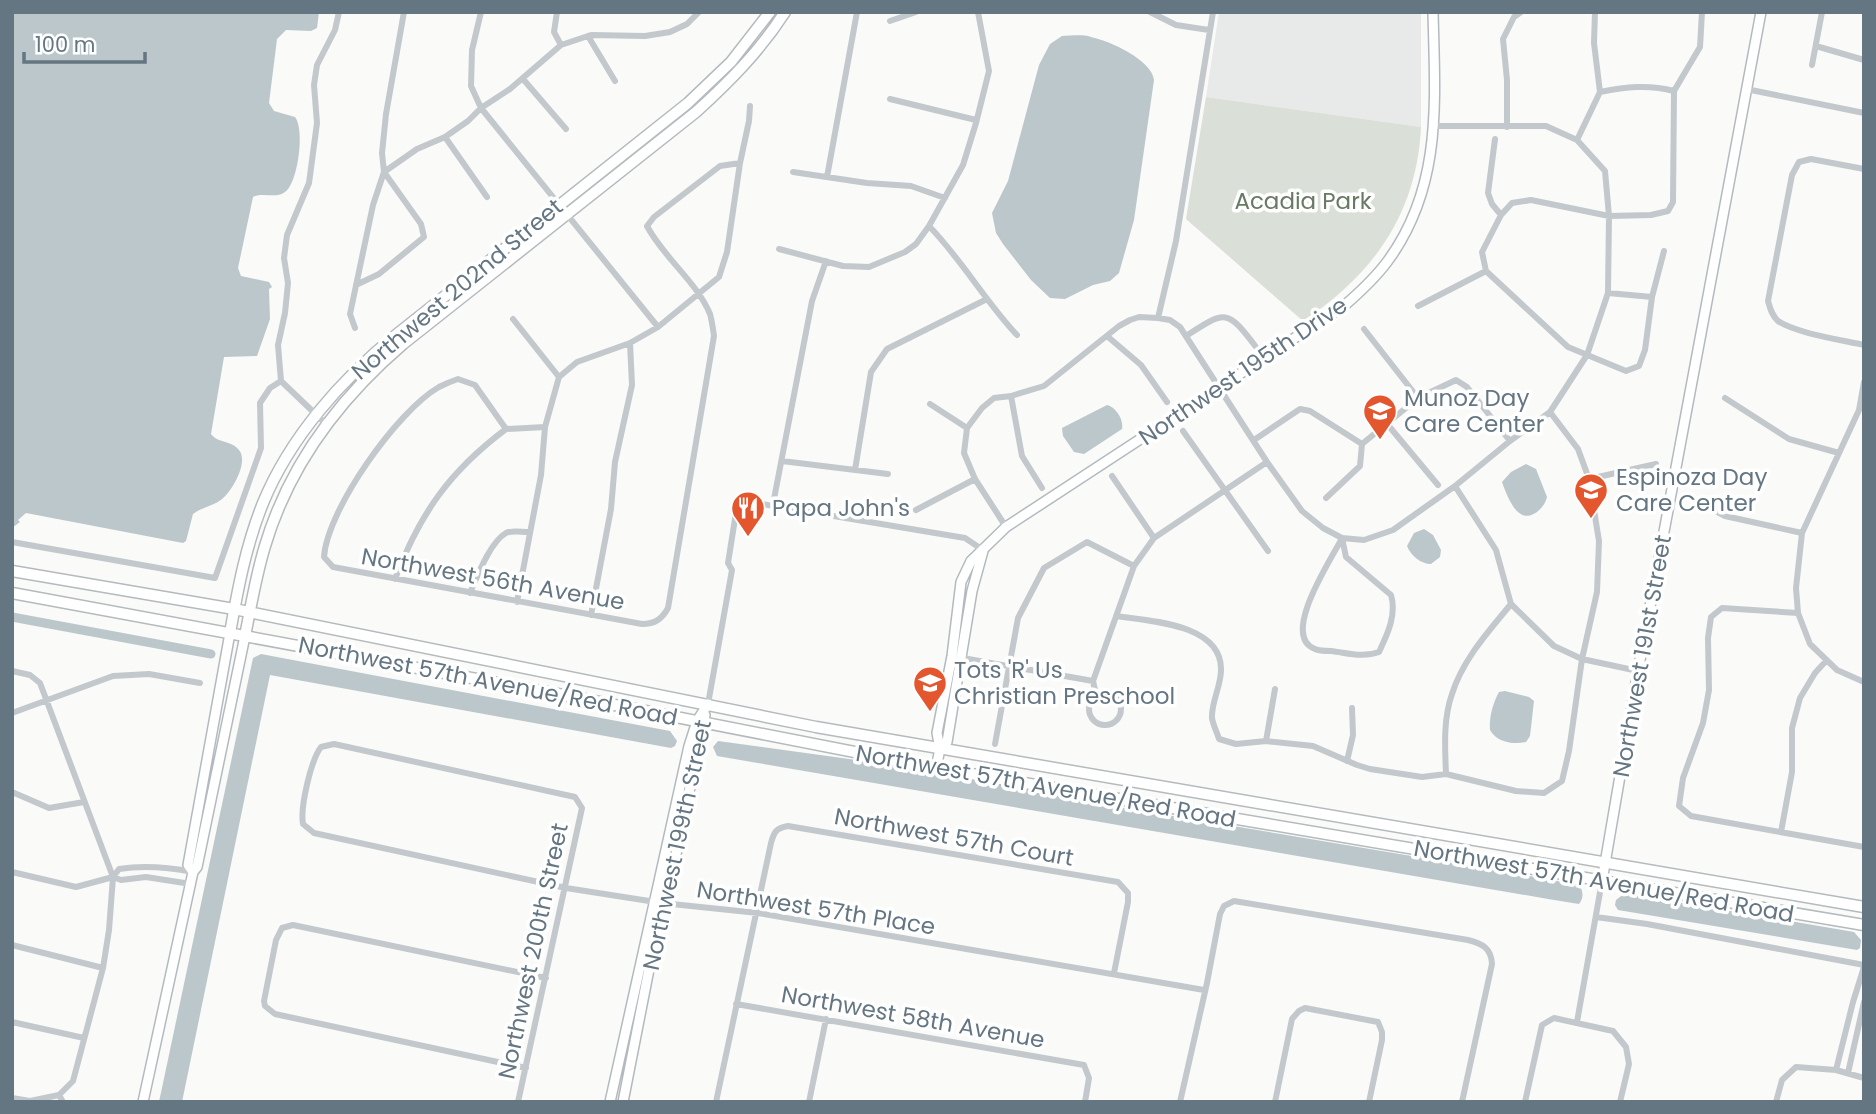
<svg xmlns="http://www.w3.org/2000/svg" width="1876" height="1114" viewBox="0 0 1876 1114" font-family="Poppins,sans-serif">
  <style>
    .built { fill: #e8e9e9 }
    .green { fill: #dadfd7 }
    .water { fill: #bbc7cb }
    .lines { fill: none; stroke-linecap: round; stroke-linejoin: round }
    .canal { stroke: #bbc7cb; stroke-width: 9 }
    .secondary-casing { stroke: #b3babf; stroke-width: 12 }
    .primary-casing { stroke: #b5babe; stroke-width: 13 }
    .street { stroke: #c3c8cc; stroke-width: 6 }
    .secondary { stroke: #fff; stroke-width: 9 }
    .primary { stroke: #fff; stroke-width: 10 }
    .labels { text-anchor: middle; stroke-width: 7; stroke-linejoin: round; paint-order: stroke }
    .park-label { font-size: 23px; fill: #687a64; stroke: #fff }
    .street-label { font-size: 23px; fill: #657683; stroke: #fff }
    .poi-label { font-size: 23px; fill: #657683; stroke: #fff; text-anchor: start }
  </style>
  <rect width="100%" height="100%" fill="#fafaf8"/>
  <path class="built" d="M1219,12h202v115l-215,-30z"/>
  <path class="green" d="M1206,97l215,30c-4,86 -48,148 -118,194l-117,-102z"/>
  <path class="water" d="M12,12h307l-2,16 -6,3 -25,-1 -9,9 -8,64 5,8 21,6c10,12 3,66 -10,75 -9,7 -22,0 -32,5l-15,71 3,8 28,6 3,5 -3,2 1,30 -13,37 -33,1 -13,77c6,9 20,6 28,16 10,12 -7,41 -17,49 -8,7 -20,8 -29,15l-7,27 -3,2 -157,-30 -8,7 2,2 -8,6z
    M1062,36c9,0 20,-2 29,1 19,4 61,23 63,43l-20,140 -15,53 -9,8 -17,4 -28,14 -15,-1 -19,-18 -28,-36 -7,-11 -4,-20 16,-32 31,-116 11,-21z
    M1107,405c9,2 17,15 15,24l-38,25 -10,-2 -11,-16 -1,-8z
    M1526,464l10,5 11,28c-2,11 -18,26 -29,15 -7,-6 -13,-21 -16,-30l9,-10z
    M1424,529l9,6 8,15 -1,7 -9,7c-10,0 -20,-8 -24,-18l7,-13z
    M261,654l409,77 7,10 -2,5 -4,2 -401,-73 -88,427h-23l94,-444z
    M1505,691l24,6 5,4 -4,35 -4,6c-14,3 -29,0 -36,-12 -1,-13 3,-27 9,-38z
    M718,741l204,28 156,31 435,73 67,12c3,8 4,12 -1,19l-31,-5 -831,-143 -4,-9z
    M1625,893l229,39 7,8 -1,8 -3,2 -239,-40 -3,-5 1,-5z"/>
  <g class="lines">
    <path class="canal" d="M12,617l199,37"/>
    <g class="secondary-casing">
      <path id="secondary" d="M940,749l7,-7 25,-151 11,-40
        M936,768l4,-19 -3,-16 15,-77 9,-74 10,-21 35,-34 339,-222c15,-13 30,-27 42,-43 56,-75 48,-161 46,-250
        M193,872l-5,-7 42,-232
        M1602,881l36,-210 123,-659
        M143,1102l50,-230 4,-5 48,-231
        M610,1102l79,-356 8,-25 11,-17
        M623,1102l39,-199 13,-44 30,-144"/>
    </g>
    <g class="primary-casing">
      <path id="primary" d="M12,571l222,38 582,118 1048,180
        M12,593l562,104 362,71 928,157
        M230,633c8,-45 16,-88 33,-130 27,-66 79,-124 133,-168l292,-232 43,-41 39,-50
        M245,636c6,-30 11,-61 20,-90 24,-81 75,-148 138,-202l293,-232c33,-30 64,-61 89,-100"/>
    </g>
    <path class="street" d="M481,12l-9,38 -1,36 10,22 177,219
      M557,12l-3,20 7,13
      M1150,12l26,13 33,5
      M1595,12l-1,31 6,49
      M890,21l26,-9
      M588,36l27,45
      M1816,46l48,14
      M1812,65l10,-53
      M523,79l43,50
      M1746,89l118,24
      M1674,91l26,-44 2,-35
      M890,99l86,21
      M1507,127v-47l-4,-41 11,-22 7,-5
      M445,137l42,60
      M1495,139l-7,54 4,11 9,11
      M1577,140l23,-48c25,-5 48,-8 74,-1
      M1864,169l-53,-10 -12,3 -7,13 -24,126c2,7 4,15 10,20 17,12 64,19 86,24
      M793,172l74,11 44,3 34,12
      M827,177l30,-165
      M929,226c33,34 56,75 88,109
      M779,249l64,17 26,1 36,-15 11,-8 13,-18 34,-61 13,-42 13,-52 -11,-59
      M1664,251l-12,46 -7,53 -6,16 -13,5 -58,-24 -82,-76 -4,-19 19,-37 11,-12 19,-3 78,16 42,-1 17,-4 5,-9 1,-111
      M356,285l23,-11 45,-37 -3,-13 -37,-52 33,-23 28,-12 23,-16 13,-13 29,-19 51,-44 30,-10 54,1 25,-4 17,-8 12,-12
      M1608,293l44,4
      M1418,306l68,-35
      M1158,318l18,-77 37,-229
      M513,319l46,58
      M355,328l-5,-14 23,-109 11,-33 -2,-19 4,-39 18,-102
      M1364,329l54,69
      M1107,336l34,29 26,37
      M1186,336c40,-26 41,-27 70,11
      M281,381l-3,-36 7,-32 3,-30 -4,-25 3,-23 22,-52 8,-60 -3,-38 3,-20 18,-35 4,-18
      M281,381l45,43
      M1864,382l-5,28 -57,123 -6,55 2,25 12,31 27,26 27,12
      M1011,396l11,60 20,32
      M1725,398l64,41 50,14
      M930,404l37,24
      M1388,425l50,60
      M506,429l-31,-44 -17,-6c-6,2 -13,5 -19,8 -42,24 -112,123 -115,170l9,10 309,57c13,0 20,-5 26,-16l46,-272c-1,-7 -2,-15 -4,-22 -13,-32 -47,-57 -63,-88l7,-9 66,-51 20,-3
      M506,429l39,-2
      M1183,431l85,120
      M1254,440l46,-31 10,2 52,33
      M1362,444l56,-46 38,-18 11,7 43,54
      M782,461l106,13
      M855,470l16,-98 16,-23 100,-50
      M1112,476l42,62
      M1589,479l67,-15
      M1326,498l34,-32 2,-22
      M774,499l38,-198 14,-40
      M1710,508l15,8 77,17
      M916,510l59,-31
      M1006,527l-31,-48 -11,-26 3,-25 15,-20 12,-10 17,-2 33,-10 75,-60 11,-6 9,-3 19,1 12,2 10,7 87,135 35,49 21,17 19,10 22,2 29,-10 62,-44 55,-45 40,-29 37,-57 21,-62 1,-77 -4,-45 -28,-31 -31,-14h-112
      M1342,538l4,19 45,38c6,20 -4,40 -12,57 -16,6 -31,1 -48,-1 -5,0 -12,0 -16,-2 -36,-13 18,-92 27,-111z
      M12,542l203,36 46,-130 -1,-45 10,-15 11,-7
      M395,579c25,-66 55,-108 111,-150
      M470,593c7,-16 20,-51 36,-60 6,-3 15,-1 23,-1
      M517,602l24,-127 4,-48 14,-50 18,-15 53,-19 28,-16 61,-50 8,-25 13,-89 9,-42 1,-15
      M1511,604l43,42 28,13 56,12
      M1798,613l-76,-5 -11,9 -3,21 1,52 -6,33 -20,55 -4,28 12,10 173,31
      M591,615l20,-106 4,-47 17,-77 -2,-42
      M1116,616c34,5 106,8 105,54 0,16 -10,33 -9,48 1,7 5,14 7,21l17,5 30,-3 47,5 44,19 13,4 52,8 24,-3 70,17 28,2 18,-12 7,-30 13,-92 15,-67 2,-51 -10,-62 -11,-30 -28,-37
      M957,657l136,24
      M12,671l18,4 10,8 73,194 -4,53 -6,38 -30,113 -14,14 4,7
      M1089 709a16 16 0 1 1 32 0a16 16 0 1 1-32 0Z
      M1096,695l-3,-14 41,-115 20,-28 113,-76
      M708,704l24,-134 -4,-7 10,-63 227,38 18,12
      M12,713l101,-37 36,-2 51,9
      M1266,741l9,-52
      M995,744l23,-126 26,-50 43,-26 47,24
      M1347,761l6,-26 -1,-27
      M1446,774c-1,-26 -3,-55 6,-80 11,-35 37,-63 59,-90l-15,-54 -41,-64
      M12,792l37,16 35,-6
      M1781,832l11,-60v-44l8,-30 15,-25 11,-12
      M12,872l64,15 37,-10 8,3 25,-3 45,7
      M113,877l6,-8c26,-4 48,-2 74,3
      M1596,917l51,7 217,41
      M12,945l91,23
      M736,1004l348,61 5,13 -4,24
      M12,1022l72,16
      M1577,1022l25,-141
      M526,1068l-251,-54 -10,-8 -1,-5 12,-61 6,-12 11,-3 253,53
      M1836,1070l17,-68 11,-35
      M1848,1073l16,-71
      M12,1098l18,3 29,-6
      M518,1102l64,-294 -7,-11 -241,-53 -13,3c-10,13 -21,60 -18,77l11,9 252,55 96,15 96,10 446,77
      M716,1102l55,-259c3,-11 5,-15 17,-17l330,56 10,11v9l-14,71
      M809,1102l17,-83
      M1180,1102l27,-119 13,-69 4,-8 10,-5 234,39c15,4 23,8 24,24l-30,138
      M1275,1102l17,-83 7,-8 6,-3 73,14 4,10v8l-13,62
      M1525,1102l17,-77 12,-7 59,13 13,16 3,17 -9,38
      M1776,1102l6,-22 14,-13 40,3 28,8"/>
    <use href="#secondary" class="secondary"/>
    <use href="#primary" class="primary"/>
  </g>
  <defs>
    <g id="school-pin" transform="scale(1.75)"><path d="M0 17L-7.5 6A9.5 9.5 0 1 1 7.5 6Z" fill="#e4572e" stroke="#fff"/><path d="M0-5L7-2L0 1L-7-2ZM-4 1L0 2.5L4 1V4Q0 6-4 4Z" fill="#fff"/></g>
    <g id="restaurant-pin" transform="scale(1.75)"><path d="M0 17L-7.5 6A9.5 9.5 0 1 1 7.5 6Z" fill="#e4572e" stroke="#fff"/><path d="M-5-6h1v4h1v-4h1v4h1v-4h1v5L-1.5 .5V6h-2V.5L-5-1ZM5-6V6H3V1.5H1.5Q1.5-4 5-6Z" fill="#fff"/></g>
  </defs>
  <g fill-rule="evenodd">
    <use href="#school-pin" x="1380" y="411"/>
    <use href="#school-pin" x="1591" y="490"/>
    <use href="#restaurant-pin" x="748" y="508"/>
    <use href="#school-pin" x="930" y="683"/>
  </g>
  <g class="labels">
    <g class="park-label">
      <text x="1303" y="209">Acadia Park</text>
    </g>
    <g class="street-label">
      <text transform="translate(457 289) rotate(-40)" y="8">Northwest 202nd Street</text>
      <text transform="translate(1243 371) rotate(-34)" y="8">Northwest 195th Drive</text>
      <text transform="translate(493 579) rotate(10)" y="8">Northwest 56th Avenue</text>
      <text transform="translate(1642 656) rotate(-80)" y="8">Northwest 191st Street</text>
      <text transform="translate(488 681) rotate(11)" y="8">Northwest 57th Avenue/Red Road</text>
      <text transform="translate(1046 786) rotate(10)" y="8">Northwest 57th Avenue/Red Road</text>
      <text transform="translate(954 837) rotate(10)" y="8">Northwest 57th Court</text>
      <text transform="translate(677 845) rotate(-78)" y="8">Northwest 199th Street</text>
      <text transform="translate(1604 881) rotate(10)" y="8">Northwest 57th Avenue/Red Road</text>
      <text transform="translate(816 908) rotate(9)" y="8">Northwest 57th Place</text>
      <text transform="translate(533 951) rotate(-78)" y="8">Northwest 200th Street</text>
      <text transform="translate(913 1017) rotate(10)" y="8">Northwest 58th Avenue</text>
    </g>
    <g class="poi-label">
      <text x="1404" y="406">Munoz Day<tspan x="1404" dy="26">Care Center</tspan></text>
      <text x="1616" y="485">Espinoza Day<tspan x="1616" dy="26">Care Center</tspan></text>
      <text x="772" y="516">Papa John's</text>
      <text x="954" y="678">Tots 'R' Us<tspan x="954" dy="26">Christian Preschool</tspan></text>
    </g>
  </g>
  <rect width="1876" height="1114" fill="none" stroke="#657683" stroke-width="28"/>
  <path d="M24 52v10h121v-10" fill="none" stroke="#657683" stroke-width="3.5"/>
  <text x="35" y="52" font-size="21" fill="#657683" stroke="#ffffff" stroke-width="5" paint-order="stroke">100 m</text>
</svg>
